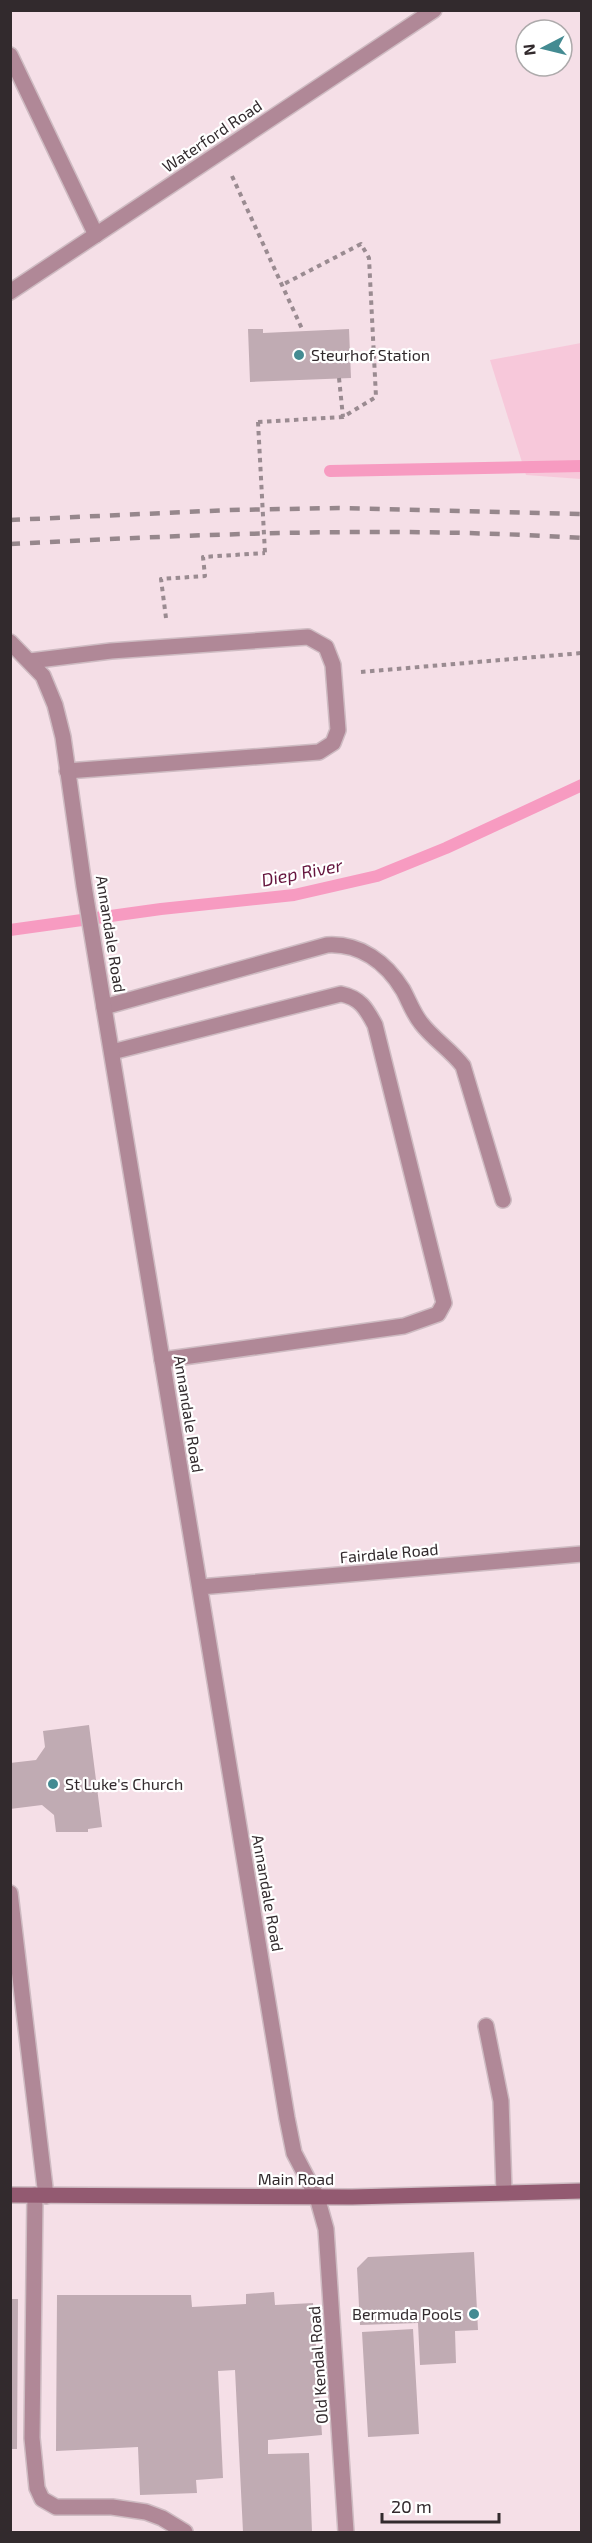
<svg xmlns="http://www.w3.org/2000/svg" width="592" height="2543" viewBox="0 0 592 2543" font-family="'Exo 2',sans-serif">
  <style>
    .green { fill: #f7c8da }
    .lines { fill: none; stroke-linecap: round; stroke-linejoin: round }
    .stream { stroke: #f79bc1; stroke-width: 12 }
    .building { fill: #c0abb3 }
    .service-casing { stroke: #cebbc2; stroke-width: 18 }
    .minor-casing { stroke: #cebbc2; stroke-width: 18 }
    .tertiary-casing { stroke: #cebbc2; stroke-width: 18 }
    .secondary-casing { stroke: #cebbc2; stroke-width: 18 }
    .path { stroke: #9a8b91; stroke-width: 4; stroke-dasharray: 4.5 4.5; stroke-linecap: butt }
    .service { stroke: #b08897; stroke-width: 15 }
    .minor { stroke: #b08897; stroke-width: 15 }
    .tertiary { stroke: #b08897; stroke-width: 15 }
    .secondary { stroke: #935a71; stroke-width: 15 }
    .rail { stroke: #96878c; stroke-width: 4.5; stroke-dasharray: 10 10; stroke-linecap: butt }
    .path-bridge { stroke: #9a8b91; stroke-width: 4; stroke-dasharray: 4.5 4.5; stroke-linecap: butt }
    .poi-dot { fill: #448b92; stroke: #fff; stroke-width: 2 }
    .labels { text-anchor: middle; stroke-width: 4.5; stroke-linejoin: round; paint-order: stroke }
    .street-label { font-size: 16px; fill: #322a2d; stroke: #fff }
    .poi-label { font-size: 16px; fill: #322a2d; stroke: #fff; text-anchor: start }
    .water-label { font-size: 18px; font-style: italic; fill: #66163f; stroke: #fff }
  </style>
  <rect width="100%" height="100%" fill="#f5dfe7"/>
  <path class="green" d="M581,343v136l-55,-4 -36,-115z"/>
  <g class="lines">
    <path class="stream" d="M330,471l252,-5
      M10,930l151,-21 133,-14 83,-19 69,-28 136,-63"/>
  </g>
  <path class="building" d="M248,329h15v4l86,-4 2,49 -101,4z
    M89,1725l13,102 -14,2v3h-32l-2,-17 -12,-10 -32,4v-46l26,-3 9,-13 -2,-16z
    M474,2252l4,78 -23,1 1,32 -36,2 -2,-42 -58,2 -3,-57 11,-11z
    M274,2292l1,13 38,-2 9,132 -54,5v14l41,-1 3,79h-69l-8,-162 -17,1 5,107 -27,2 1,13 -57,2 -2,-48 -82,4 1,-156h134l1,12 54,-3v-10z
    M10,2299h8l-1,150h-7z
    M413,2329l6,105 -51,3 -6,-105z"/>
  <g class="lines">
    <g class="service-casing">
      <path id="service" d="M10,55l86,180
        M30,661l81,-10 197,-14 18,10 7,18 5,65 -5,13 -14,9 -252,19
        M104,1007l223,-62c33,-2 59,17 76,45 6,11 10,23 18,33 12,16 30,27 42,43l40,134
        M112,1052l229,-58c19,4 25,14 34,31l69,278 -6,11 -34,12 -242,34
        M10,1893l36,303
        M486,2026l15,75 3,91
        M35,2195l-3,243 5,50 5,11 14,8h56l34,5 16,6 23,14"/>
    </g>
    <g class="minor-casing">
      <path id="minor" d="M10,642l33,34 12,29 8,32 21,149 203,1232 7,35 23,44 9,32 20,303
        M200,1587l382,-33"/>
    </g>
    <g class="tertiary-casing">
      <path id="tertiary" d="M10,292l424,-282"/>
    </g>
    <g class="secondary-casing">
      <path id="secondary" d="M10,2195l342,2 230,-6"/>
    </g>
    <path class="path" d="M232,176l71,155
      M339,378l4,39
      M258,422l85,-5 33,-20 -7,-139 -8,-14 -79,41
      M166,618l-5,-39 44,-3 -2,-19 62,-4
      M361,672l221,-19"/>
    <use href="#service" class="service"/>
    <use href="#minor" class="minor"/>
    <use href="#tertiary" class="tertiary"/>
    <use href="#secondary" class="secondary"/>
    <path class="rail" d="M10,520l220,-10 109,-2 243,6
      M10,544c191,-10 381,-18 572,-6"/>
    <path class="path-bridge" d="M258,422l7,131"/>
  </g>
  <g class="poi-dot">
    <circle cx="299" cy="355" r="6"/>
    <circle cx="53" cy="1784" r="6"/>
    <circle cx="474" cy="2314" r="6"/>
  </g>
  <g class="labels">
    <g class="street-label">
      <text transform="translate(212 136) rotate(-34)" y="6">Waterford Road</text>
      <text transform="translate(111 934) rotate(81)" y="6">Annandale Road</text>
      <text transform="translate(189 1414) rotate(81)" y="6">Annandale Road</text>
      <text transform="translate(389 1553) rotate(-5)" y="6">Fairdale Road</text>
      <text transform="translate(268 1893) rotate(80)" y="6">Annandale Road</text>
      <text x="296" y="2185">Main Road</text>
      <text transform="translate(318 2365) rotate(-94)" y="6">Old Kendal Road</text>
    </g>
    <g class="poi-label">
      <text x="311" y="361">Steurhof Station</text>
      <text x="65" y="1790">St Luke's Church</text>
      <text x="462" y="2320" text-anchor="end">Bermuda Pools</text>
    </g>
    <g class="water-label">
      <text transform="translate(302 873) rotate(-11)" y="6">Diep River</text>
    </g>
  </g>
  <rect width="592" height="2543" fill="none" stroke="#322a2d" stroke-width="24"/>
  <g transform="translate(544 48) rotate(263)"><circle r="28" fill="#ffffff" stroke="#adaaab" stroke-width="1.5"/>
  <path d="M0-4.5L10 22L0 15L-10 22Z" fill="#448b92"/>
  <text y="-9" font-size="16" font-weight="bold" text-anchor="middle" fill="#322a2d">N</text>
  </g>
  <path d="M382 2513v9h117v-9" fill="none" stroke="#322a2d" stroke-width="3"/>
  <text x="391" y="2513" font-size="18" fill="#322a2d" stroke="#ffffff" stroke-width="4.5" paint-order="stroke">20 m</text>
</svg>
